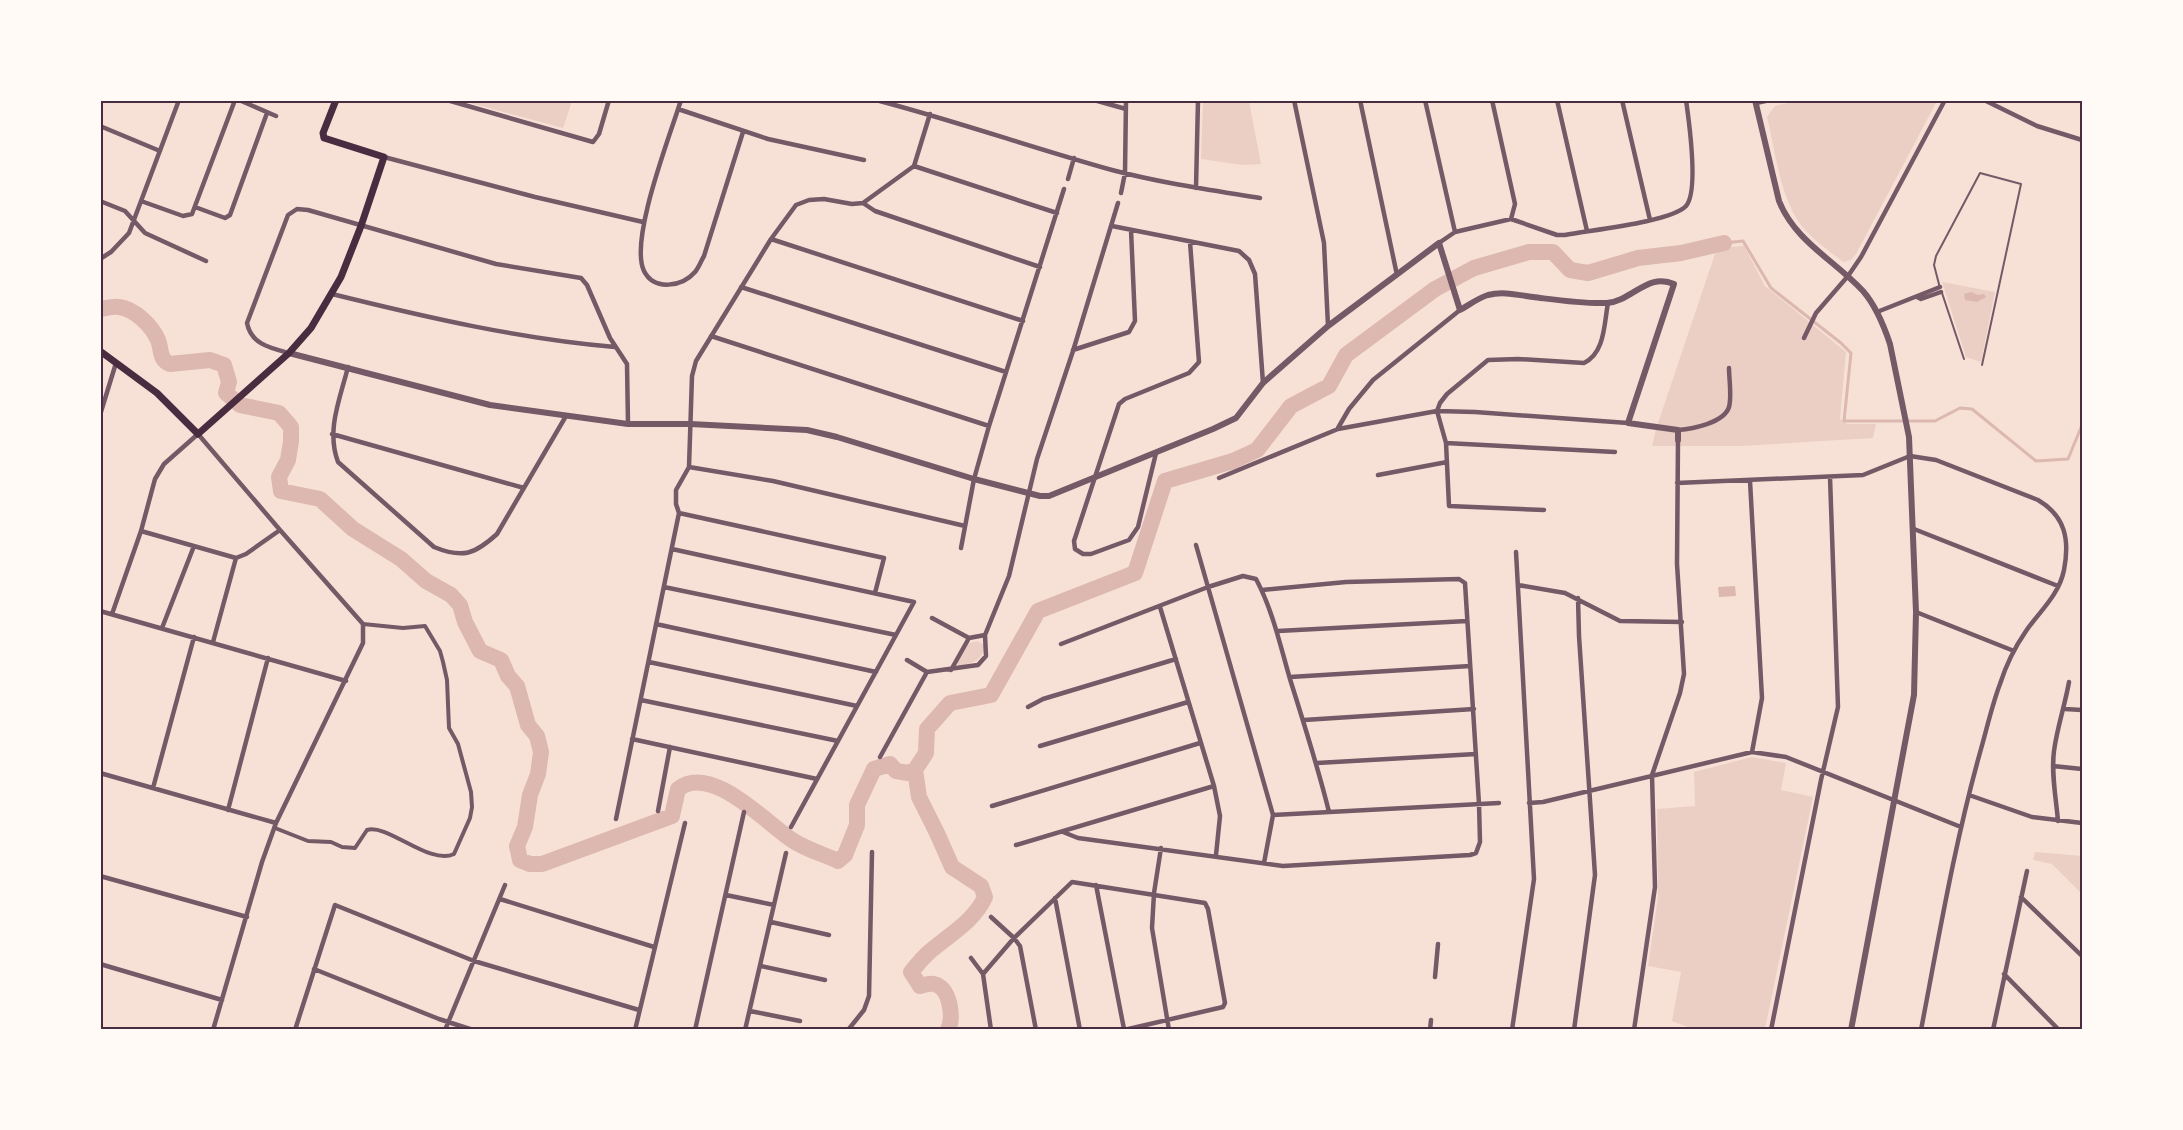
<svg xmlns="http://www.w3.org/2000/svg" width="2183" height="1130" viewBox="0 0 2183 1130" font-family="Barlow,sans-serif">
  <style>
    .green { fill: #ebcfc5 }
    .water { fill: #dcb8b0 }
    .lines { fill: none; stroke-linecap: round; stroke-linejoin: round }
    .stream { stroke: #dcb8b0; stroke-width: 3 }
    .river { stroke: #dcb8b0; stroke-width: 16 }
    .service { stroke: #755966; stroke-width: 2 }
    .pedestrian { stroke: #755966; stroke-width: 4 }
    .minor { stroke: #755966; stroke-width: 4.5 }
    .tertiary { stroke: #755966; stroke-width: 6 }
    .secondary { stroke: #4a2c40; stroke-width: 7 }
    .neatline { fill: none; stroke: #4a2c40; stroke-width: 2 }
  </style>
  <rect width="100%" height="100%" fill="#f7e1d7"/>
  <path class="green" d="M1800,100l137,1 -81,153 -5,6 -8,2c-12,-10 -26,-19 -36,-30 -27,-28 -31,-79 -40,-115l8,-11z
    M463,101h109l-9,27z
    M1203,101h46l12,63 -19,1 -41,-6z
    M1744,246l21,40 81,66 -6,67 8,5h28l-3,14 -132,8h-89l4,-17 61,-181z
    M1942,282l53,10 -14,70 -15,-5z
    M978,641l7,5c-4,16 -12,17 -27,20l-1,-4 12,-19z
    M1752,757l34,6 -5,27 32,7 -48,232h-72l-21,-8 9,-49 -33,-6 10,-69 -1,-88 38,-3 -1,-34z
    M2035,852l47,4v38l-30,-30 -19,-4z"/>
  <path class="water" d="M1971,292l7,3 6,-1 2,3 -9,5 -12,-2 -1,-6z
    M1735,586l1,10 -17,1 -1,-10z"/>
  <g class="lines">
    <path class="stream" d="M1724,243l19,-2 28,47 70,55 10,10 -7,68h91l25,-13 12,1 64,52 32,-2 14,-34"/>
    <path class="river" d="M100,309c6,-1 14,-3 19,-2 16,2 33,19 39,33 4,10 1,20 12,24l40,-4 14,5 5,17 -3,11 14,12 39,8 12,14v14l-3,19 -9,17 2,14 39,8 33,30 48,30 25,22 25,14 9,10 5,17 15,29 21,9 7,16 9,10 11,39 9,11 4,16 -3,22 -8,21 -5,32 -8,19 3,14 10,4h12l130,-48 6,-27c33,-26 87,33 114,51 13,9 31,14 46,21l7,-6 12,-30v-20l17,-36 16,-5 6,7 12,2 7,-3 11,-17 1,-24 23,-26 41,-8 47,-84 97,-38 30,-92 68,-20 24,-11 34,-44 38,-20 17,-31 89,-66 39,-21 55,-16h24l17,18 18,3 50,-15 43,-5 43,-10
      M915,770l4,27 18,36 15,34 29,19 4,11c-11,25 -38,39 -58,57 -6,6 -11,12 -16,18l9,14c4,-1 9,-3 14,-2 16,3 20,33 14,46"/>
    <path class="service" d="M1940,288l-6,-23 2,-9 44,-83 41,11 -39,181
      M1942,293l22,66"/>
    <path class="pedestrian" d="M275,828l33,13 23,1 11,5 13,1 12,-18c20,-7 63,36 87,24l16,-36 2,-11 -1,-15 -13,-48 -9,-16 -2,-48 -4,-18 -3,-11 -15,-25 -22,2 -40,-4"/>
    <path class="minor" d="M239,100l37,16
      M447,100l146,42 6,-8 10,-34
      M681,100c-11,36 -52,140 -37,171 10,20 38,16 51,1 4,-5 6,-11 9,-16l39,-124
      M876,100c80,21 157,48 236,70 49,13 99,20 148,28
      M1094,100l32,9
      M1294,100l30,143 4,83
      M1360,100l37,175
      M1425,100l30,132
      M1492,100l23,104 -4,15
      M1557,100l30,131
      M1622,100l28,120
      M1984,100l53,26 45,14
      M1756,103l14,-3
      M678,109l90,30 96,21
      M100,126l60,25
      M384,157l151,40 108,25
      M914,166l143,47
      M1068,179l6,-21
      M1196,188l2,-88
      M1121,193l4,-20 1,-73
      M100,201l25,10 20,22 61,28
      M141,201l42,15 9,-2 43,-114
      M863,203l12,8 165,56
      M195,207l30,11 5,-3 37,-102
      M1112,226l127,25 10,9 6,14 8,109
      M771,239l252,82
      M1439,243l16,-11 56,-13 46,16h8c25,-5 106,-13 121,-29 13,-15 3,-85 0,-106
      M100,259l11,-7 18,-19 50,-133
      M741,287l265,85
      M332,294c93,23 188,45 283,53
      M1917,297l4,2 20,-7
      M1877,312l63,-25
      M711,336l278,90
      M1804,338l12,-25 32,-37 13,-19 84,-157
      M1073,350l56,-18 6,-11 -4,-91
      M289,353c-19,-5 -38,-9 -42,-30l41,-108 9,-6 11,1 188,54 85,14 6,7 23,53 17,26 1,60
      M348,367c-8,32 -22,63 -10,95l96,85c29,12 41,7 63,-13l69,-118
      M100,415l16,-52
      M1338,428l11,-19 24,-29 87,-70
      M1678,430c14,-1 46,-7 51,-23 3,-11 0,-28 0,-39
      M332,434l192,54
      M1446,443l169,9
      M1156,453l-18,74 -9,13 -38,14h-8l-8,-5 -1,-8 45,-137 6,-5 64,-26 10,-11 -9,-120
      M689,467l84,14 192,45
      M1378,475l69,-13
      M1219,478l119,-49 99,-18 38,1 153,11
      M1750,481l12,217 -10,54
      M1677,483l186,-8 47,-19 26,4 102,40c27,16 32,39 26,70 -5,25 -24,41 -38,61 -11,16 -20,34 -26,53 -8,21 -13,44 -19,65 -26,92 -42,187 -60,281
      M1544,510l-95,-4 -3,-63 -9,-32 3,-8 7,-9 41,-34 30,-1 66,4c21,-10 20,-39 24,-60
      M679,513l-3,-9v-14l13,-23 3,-91 4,-15 75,-122 25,-34 13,-5 15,-1 28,5 11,-1 51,-37 16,-52
      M679,513l205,45 -9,35
      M1914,529l144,57
      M141,531l95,27
      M1196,545l77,270 -9,48
      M961,548l13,-69 15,-53 75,-237
      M672,549l242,53 -123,225
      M1518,585l47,8 55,28 62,1
      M664,587l232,48
      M1160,607l54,179 6,30 -4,39
      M100,611l246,70
      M1916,612l98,39
      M112,614l29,-83 14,-52 9,-15 34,-30 82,96 83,94v19l-87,180 -14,39 -49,168
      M932,618l37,20 16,-3
      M656,624l220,48
      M162,628l32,-82
      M1278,631l189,-10
      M213,642l23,-84 10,-4 34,-24
      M1061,644l147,-57 35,-11 13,3c17,32 24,66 34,100 14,45 28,88 39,133
      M907,660l20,12
      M649,662l208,44
      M951,670l18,-32
      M1290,677l180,-11
      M641,700l197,41
      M1028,707l15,-8 133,-40
      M2065,709l17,1
      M1304,720l170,-11
      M632,739l185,40
      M1040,746l148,-44
      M880,757l47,-85 51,-7 8,-9 -1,-21 24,-59 28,-117 36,-108 45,-148
      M1317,763l159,-9
      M2053,766l29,3
      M100,773l176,50
      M153,788l41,-151
      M1969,795l63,22 50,6
      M1529,803l14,-1 209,-50 34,5 175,70
      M992,806l208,-63
      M228,810l40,-152
      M658,811l12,-64
      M1273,815l226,-12
      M616,819l63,-306
      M2058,821c-2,-23 -7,-48 -4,-70 3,-23 11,-46 15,-69
      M1063,832l15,6 205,28 187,-11 6,-2 4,-11 -1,-38 -14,-221 -6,-4 -113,3 -84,8
      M1016,845l198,-59
      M1161,848l-7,45 -2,35 17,102
      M100,876l147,41
      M1096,885l28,144
      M726,895l48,10
      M2021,897l61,59
      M1055,898l25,132
      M500,899l154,48
      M991,917l23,21 6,8 16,84
      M771,922l58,13
      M971,958l12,16 8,56
      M100,964l122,36
      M761,966l64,14
      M314,969l125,50 34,11
      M983,974l31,-36 58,-56 133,21 3,6 17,94 -2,4 -99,23
      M2004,974l55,56
      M1435,977l3,-33
      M750,1011l50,10
      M295,1030l40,-125 139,56 165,49
      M445,1030l60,-145
      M635,1030l50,-207
      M695,1030l49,-218
      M745,1030l41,-177
      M848,1030l16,-20 5,-14 3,-144
      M1430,1030l1,-10
      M1512,1030l22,-151 -18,-327
      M1574,1030l21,-155 -16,-239 -1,-38
      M1634,1030l21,-143 -3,-112 28,-82 4,-19 -7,-110 1,-124
      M1771,1030l50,-250 17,-73 -8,-230
      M1993,1030l34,-159"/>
    <path class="tertiary" d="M1755,100l24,101c16,40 55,59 84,90 13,15 21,35 27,53l19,93 7,175 -2,83 -63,335
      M289,353l201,52 138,19h62l117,6 30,7 137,42 66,17h9l164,-67 23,-11 27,-35 65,-57 111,-83 21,67c9,-5 18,-12 28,-15 15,-4 30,0 45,2 24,3 49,7 74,6 25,-2 41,-31 67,-19l-46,139 50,7v10"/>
    <path class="secondary" d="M100,351l57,42 41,41 91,-81 22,-25 30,-51 20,-51 23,-69 -60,-19 -1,-5 13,-33"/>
  </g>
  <rect width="2183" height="1130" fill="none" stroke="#fffaf5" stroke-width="204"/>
  <rect x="102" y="102" width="1979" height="926" class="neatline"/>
</svg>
